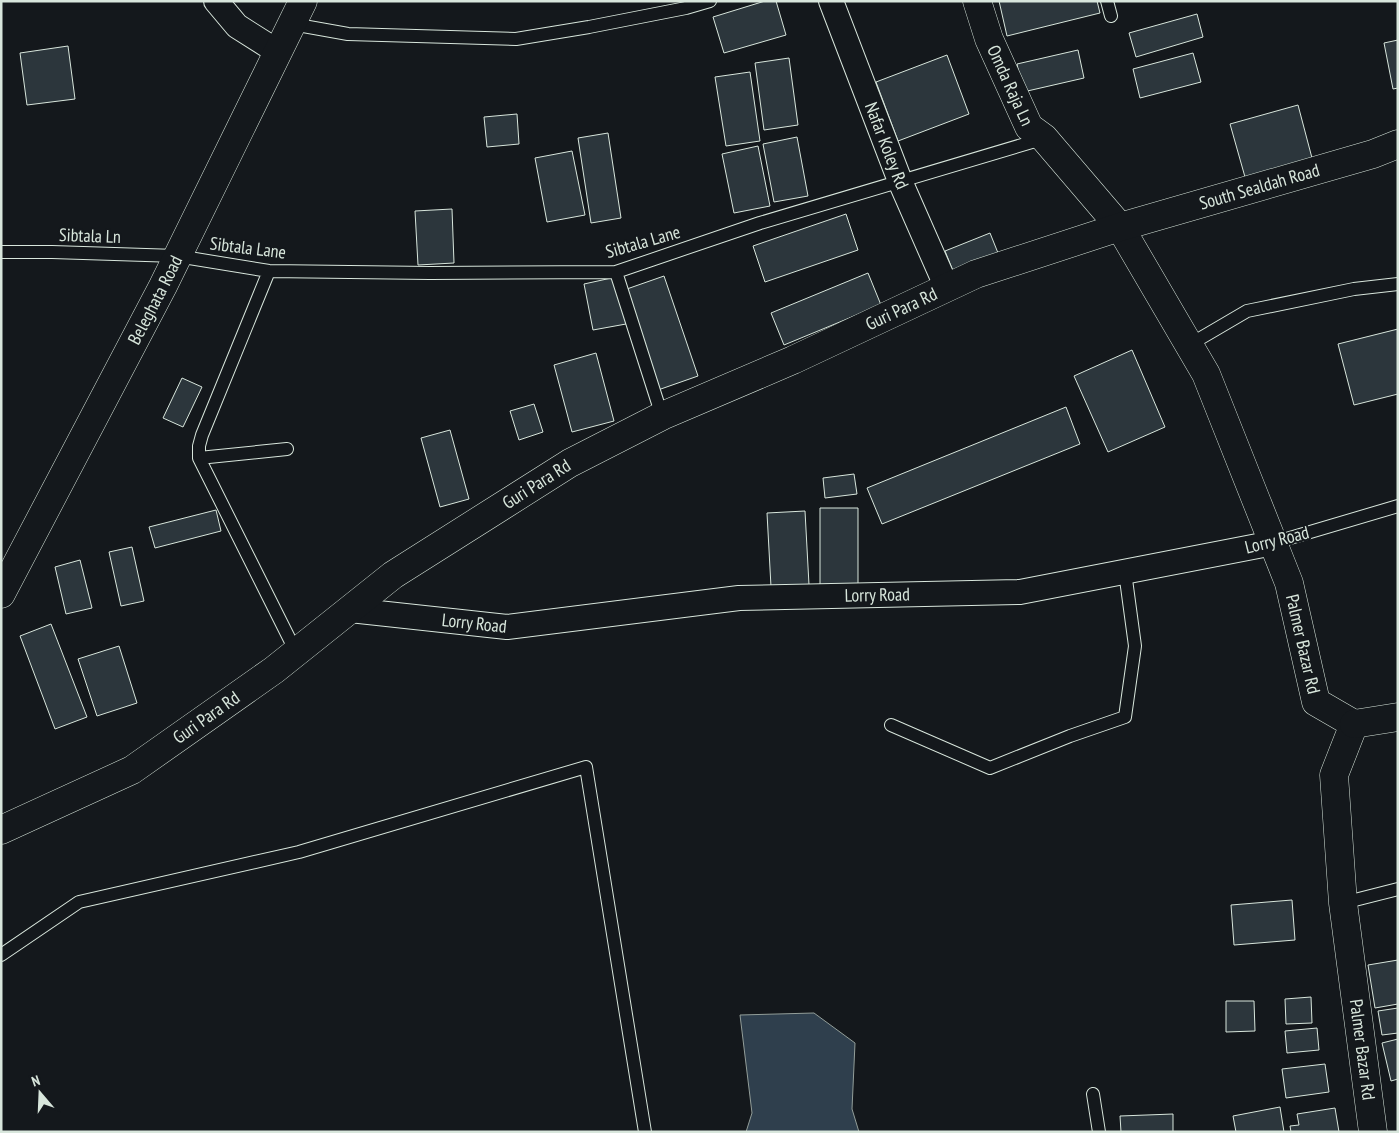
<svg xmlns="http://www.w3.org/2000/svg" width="1399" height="1133" viewBox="0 0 1399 1133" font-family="'PT Sans Narrow',sans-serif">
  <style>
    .water { fill: #2f3f4d; stroke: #939e99 }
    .building { fill: #2c363c; stroke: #d8e6dc }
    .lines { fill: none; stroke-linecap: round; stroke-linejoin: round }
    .lane-casing { stroke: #d8e6dc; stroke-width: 14 }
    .street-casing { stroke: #d8e6dc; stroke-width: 26 }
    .secondary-casing { stroke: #d8e6dc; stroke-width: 29 }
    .lane { stroke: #14181c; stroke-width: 12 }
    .street { stroke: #14181c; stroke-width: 24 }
    .secondary { stroke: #14181c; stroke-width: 28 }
    .labels { text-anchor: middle; stroke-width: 4; stroke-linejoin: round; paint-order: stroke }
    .street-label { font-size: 18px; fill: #d8e6dc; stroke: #14181c }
  </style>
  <rect width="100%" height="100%" fill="#14181c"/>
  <path class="water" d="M814,1013l41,30 -3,66 7,23h-113l6,-19 -12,-98z"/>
  <path class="building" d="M765,1h11l10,34 -62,18 -11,-36z
    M999,1h98l3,12 -93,23z
    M1197,14l6,23 -67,20 -7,-24z
    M1398,40v48l-5,1 -9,-46z
    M68,46l7,53 -48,6 -7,-52z
    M1078,50l6,28 -61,14 -6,-28z
    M1193,53l8,29 -61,16 -7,-29z
    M947,55l22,59 -71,27 -22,-59z
    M789,58l9,67 -34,5 -9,-67z
    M750,72l10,69 -34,5 -11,-69z
    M1298,105l14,53 -67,19 -15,-53z
    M517,114l2,30 -32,3 -3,-30z
    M608,133l13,85 -30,5 -13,-85z
    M797,137l11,59 -34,6 -11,-58z
    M758,146l12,60 -36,7 -12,-59z
    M572,151l13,64 -38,7 -12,-64z
    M452,209l2,54 -36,2 -3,-54z
    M846,214l12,36 -93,32 -12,-36z
    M990,233l10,25 -45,18 -10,-25z
    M868,273l13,32 -97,40 -13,-32z
    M664,276l34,100 -40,14 -34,-100z
    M616,277l10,47 -33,6 -9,-46z
    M1398,329v65l-44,11 -16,-61z
    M1132,350l33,77 -57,25 -34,-76z
    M596,353l18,68 -42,11 -18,-67z
    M182,378l20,9 -19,40 -20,-9z
    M534,404l9,28 -24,8 -9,-29z
    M1066,407l14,37 -198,80 -15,-36z
    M450,430l19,69 -29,8 -19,-69z
    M854,474l3,20 -32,4 -2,-20z
    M820,508h38v79h-38z
    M216,510l5,21 -66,17 -6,-21z
    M805,511l4,74 -38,2 -4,-74z
    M132,547l12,54 -23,5 -12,-54z
    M80,560l12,48 -26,6 -11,-47z
    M51,624l36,93 -32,12 -35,-93z
    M119,646l18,57 -40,13 -19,-57z
    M1292,900l3,40 -61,5 -3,-40z
    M1398,960v44l-23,4 -7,-43z
    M1311,997l1,26 -26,1 -1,-25z
    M1226,1001h28l1,30 -29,1z
    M1398,1008v25l-16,2 -4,-24z
    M1317,1028l2,22 -32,3 -2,-22z
    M1398,1039v40l-7,2 -9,-38z
    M1325,1064l4,28 -43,6 -4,-29z
    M1280,1107l4,25h-48l-3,-16z
    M1335,1108l4,24h-48l-1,-6 9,-1 -2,-11z
    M1173,1114v18h-52l-1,-16z"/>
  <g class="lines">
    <g class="lane-casing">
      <path id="lane" d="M1107,1l4,15
        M292,24l56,10 168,5 73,-12 97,-19 24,-7
        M1,252h51l125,4 92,15 161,2 186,-1 144,-49 282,-84
        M616,272l46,144
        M1189,345l58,-34 107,-22 44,-5
        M287,449l-88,9 97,194
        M199,458v-12l3,-11 67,-164
        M1273,543l125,-37
        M891,725l99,43 80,-32 55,-19 10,-71 -10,-74
        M1343,903l55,-14
        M1,955l78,-53 220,-50 287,-85 59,365
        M1093,1094l6,38"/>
    </g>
    <g class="street-casing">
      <g id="street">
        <path d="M216,1l21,25 41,26"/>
        <path id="s1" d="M831,1l69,180 47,107"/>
        <path id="s2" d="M350,610l157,17 232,-29 281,-6 253,-49"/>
      </g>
    </g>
    <g class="secondary-casing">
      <g id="secondary">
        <path id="s3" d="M977,1l12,38 40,88 15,11 76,89 86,147 83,209 27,119 38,22"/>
        <path id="s4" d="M1,594l162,-308 140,-285"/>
        <path id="s5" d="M1354,724l-20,51 9,128 30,229"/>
        <path d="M1354,724l44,-7"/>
        <path id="s6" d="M1,830l131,-60 142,-100 119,-95 177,-112 92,-47 131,-56 183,-86 144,-47 253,-73 25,-10"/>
      </g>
    </g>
    <use href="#lane" class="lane"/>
    <use href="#street" class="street"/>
    <use href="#secondary" class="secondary"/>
  </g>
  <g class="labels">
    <g class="street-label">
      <text dy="6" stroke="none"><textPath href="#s3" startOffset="91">Omda Raja Ln</textPath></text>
      <text dy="6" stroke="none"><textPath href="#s1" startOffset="155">Nafar Koley Rd</textPath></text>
      <text dy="6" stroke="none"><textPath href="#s6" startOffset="1424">South Sealdah Road</textPath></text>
      <text transform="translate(90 236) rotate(2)" y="6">Sibtala Ln</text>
      <text transform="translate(643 242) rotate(-16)" y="6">Sibtala Lane</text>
      <text transform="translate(248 248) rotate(7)" y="6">Sibtala Lane</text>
      <text dy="6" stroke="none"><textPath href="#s4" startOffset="332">Beleghata Road</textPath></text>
      <text dy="6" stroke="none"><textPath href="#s6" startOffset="1045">Guri Para Rd</textPath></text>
      <text dy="6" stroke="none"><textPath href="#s6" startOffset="640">Guri Para Rd</textPath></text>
      <text transform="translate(1277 540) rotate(-14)" y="6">Lorry Road</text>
      <text dy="6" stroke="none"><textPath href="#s2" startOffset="530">Lorry Road</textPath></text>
      <text dy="6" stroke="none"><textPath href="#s2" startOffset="125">Lorry Road</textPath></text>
      <text dy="6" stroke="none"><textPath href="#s3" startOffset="730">Palmer Bazar Rd</textPath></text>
      <text dy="6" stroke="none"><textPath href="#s6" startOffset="235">Guri Para Rd</textPath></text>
      <text dy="6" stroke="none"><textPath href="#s5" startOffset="331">Palmer Bazar Rd</textPath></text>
    </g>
  </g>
  <rect width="1399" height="1133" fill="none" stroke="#d8e6dc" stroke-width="5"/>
  <g transform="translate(40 1093) rotate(341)" stroke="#14181c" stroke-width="4" paint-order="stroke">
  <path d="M0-4L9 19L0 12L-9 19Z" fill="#d8e6dc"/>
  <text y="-8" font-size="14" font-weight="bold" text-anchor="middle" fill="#d8e6dc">N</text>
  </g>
</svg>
